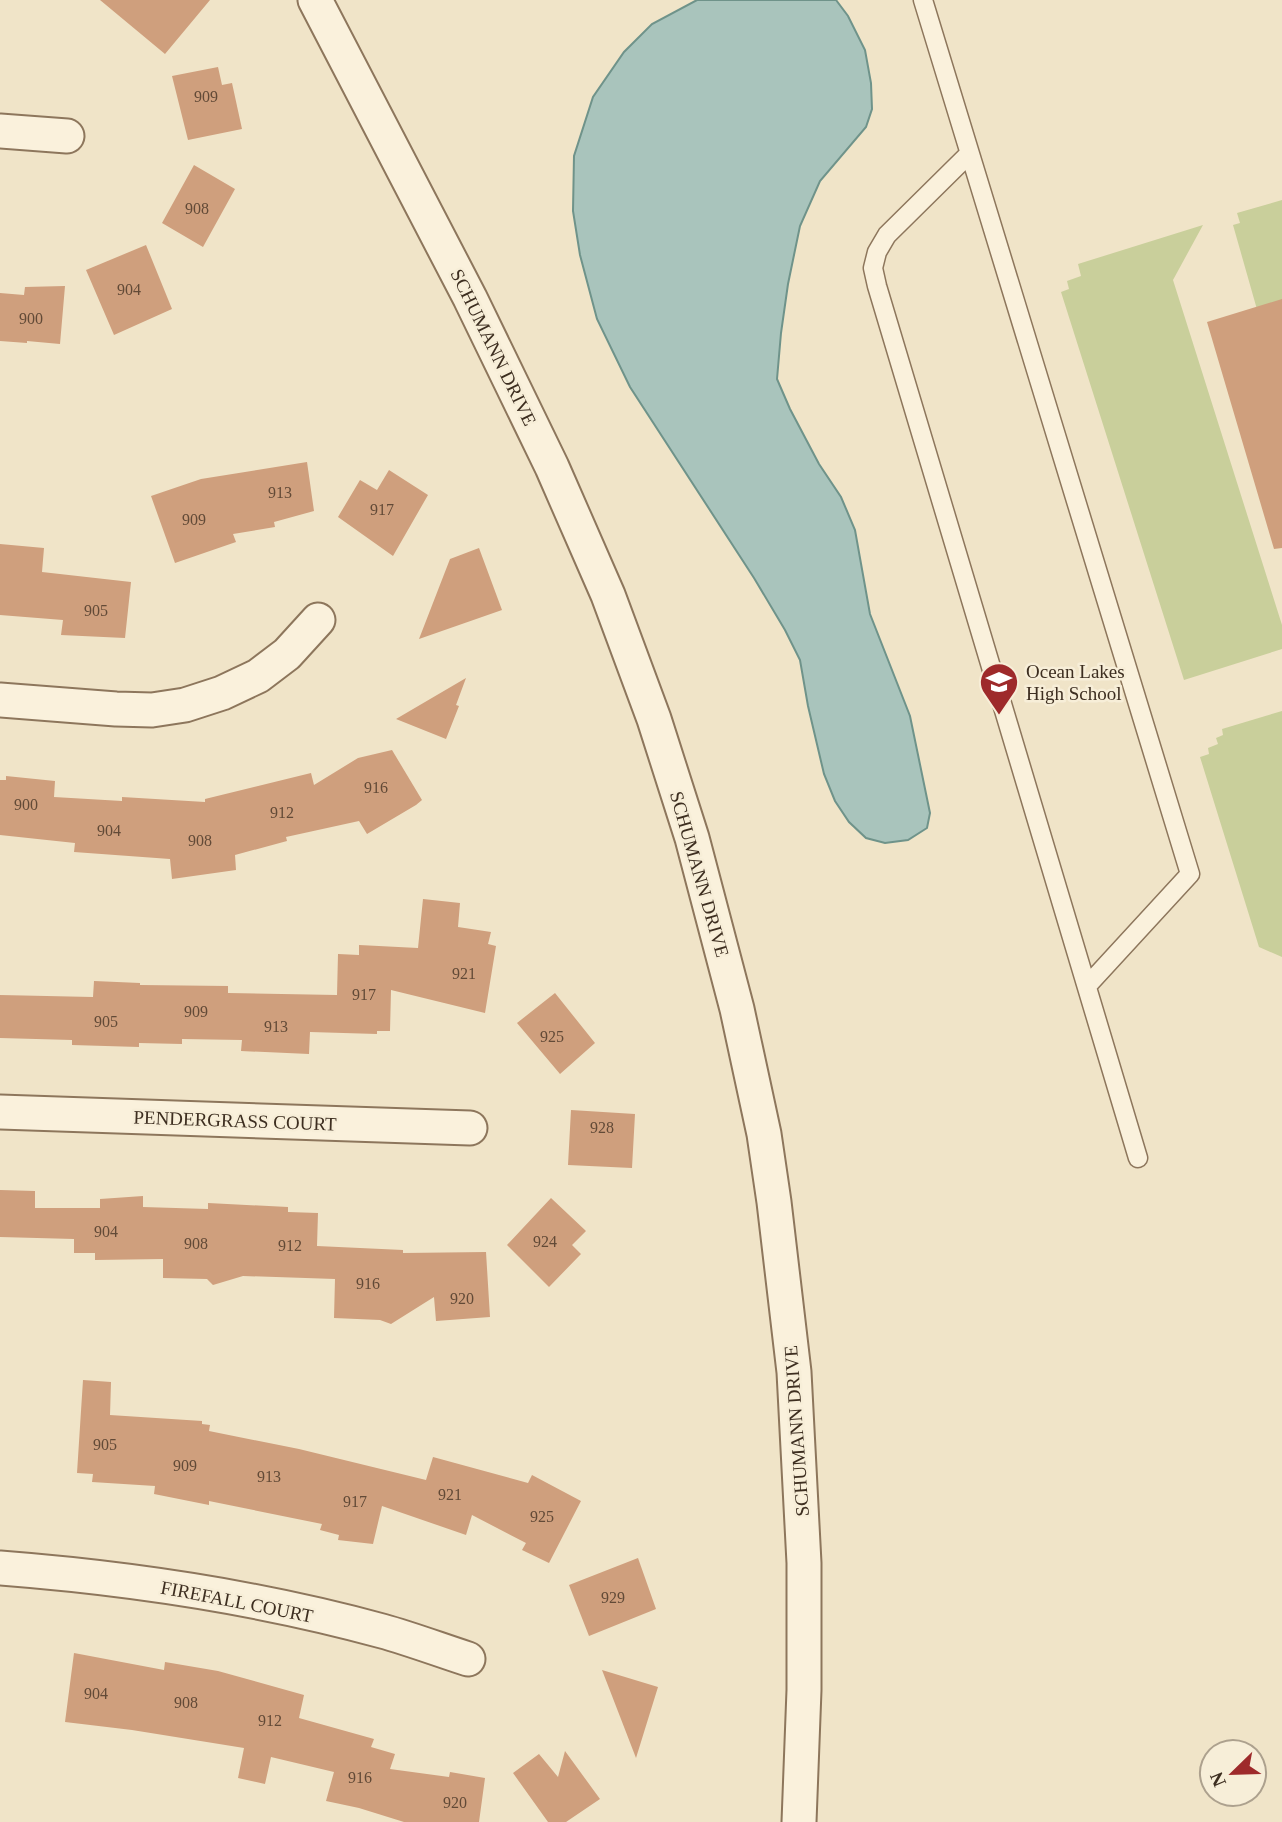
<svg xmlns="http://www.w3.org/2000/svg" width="1282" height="1822" viewBox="0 0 1282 1822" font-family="Georgia,serif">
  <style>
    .green { fill: #c9cf9b }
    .water { fill: #a9c4bc; stroke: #6f938a; stroke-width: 2 }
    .building { fill: #cf9f7d }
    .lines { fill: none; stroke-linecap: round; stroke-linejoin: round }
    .service-casing { stroke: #8d765c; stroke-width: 21 }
    .minor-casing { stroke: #8d765c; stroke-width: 37 }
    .service { stroke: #faf1dc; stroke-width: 18 }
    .minor { stroke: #faf1dc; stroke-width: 33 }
    .labels { text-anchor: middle; stroke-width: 5; stroke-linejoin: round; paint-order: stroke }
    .number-label { font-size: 16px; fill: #624a37 }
    .street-label { font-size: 19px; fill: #3d2e20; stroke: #f7eed8 }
    .poi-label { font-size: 19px; fill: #3d2e20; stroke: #f7eed8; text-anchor: start }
  </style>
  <rect width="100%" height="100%" fill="#f0e4c8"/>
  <path class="green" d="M1282,200v121l-20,6 -29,-102 7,-2 -3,-10z
    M1203,225l-30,55 109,345v24l-98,31 -123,-388 8,-3 -2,-8 14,-5 -3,-12z
    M1282,711v246l-23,-10 -59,-190 9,-3 -1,-6 10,-4 -2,-6 7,-3 -1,-6z"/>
  <path class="water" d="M697,0h139l12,16 17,34 6,33 1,26 -6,18 -46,54 -20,45 -12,58 -7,49 -4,46 13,30 29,55 22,33 14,33 15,84 40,102 20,97 -3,15 -19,12 -23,3 -19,-5 -17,-16 -14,-21 -11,-27 -16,-68 -8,-46 -15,-30 -31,-52 -124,-191 -33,-68 -17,-64 -7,-44 1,-55 19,-59 31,-45 28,-28z"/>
  <path class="building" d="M100,0h110l-45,54z
    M218,67l4,18 10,-2 10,46 -54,11 -16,-64z
    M194,165l41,24 -32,58 -41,-24z
    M146,245l26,64 -58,26 -28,-65z
    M65,286l-5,58 -33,-3v2l-27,-2v-48l24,2 1,-8z
    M1282,299v249l-8,1 -67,-227z
    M307,462l7,49 -40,11 1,5 -42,7 3,8 -61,21 -24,-67 50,-17z
    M389,470l39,25 -35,61 -55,-39 22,-37 17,10z
    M0,544l44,4 -2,24 89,10 -6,56 -64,-3 2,-15 -63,-5z
    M479,548l23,62 -83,29 31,-80z
    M466,678l-10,27 3,1 -13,33 -50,-20z
    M392,750l30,50 -6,5 -49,29 -8,-13 -73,16 1,4 -52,14 1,15 -64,9 -2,-20 -96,-7 1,-9 -75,-8v-55h6v-4l49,5 -1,16 68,4v-4l83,5v-3l106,-26 3,12 44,-27z
    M423,899l37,4 -2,24 33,5 -3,12 8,2 -11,67 -94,-23 -1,41h-13v3l-67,-2 -1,22 -68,-3 1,-11 -60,-1v5l-43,-1v4l-67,-2v-5l-72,-2v-43l93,2 1,-16 46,2v2l88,1v7l109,2 1,-41 21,1v-10l59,3z
    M555,993l40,50 -35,31 -43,-51z
    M571,1110l64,4 -3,54 -64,-3z
    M0,1190l35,1v17h65v-9l43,-3v11l65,2v-6l80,4v5l30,1 -1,33 86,4v3l83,-1 4,65 -54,4 -2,-24 -43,27 -11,-4 -46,-2 1,-39 -92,-3 -30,9 -6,-6 -44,-1v-19l-68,1v-7h-21v-14l-74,-2z
    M551,1198l35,33 -14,14 9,9 -32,33 -42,-42z
    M83,1380l28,2 -1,33 92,6v3l8,1 -1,6 90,18 127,31 7,-23 95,26 4,-8 49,26 -32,62 -27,-13 4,-7 -54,-28 -6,20 -84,-29 -9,38 -35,-4 1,-5 -19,-5 2,-6 -113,-23v4l-55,-11 1,-8 -63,-4 1,-8 -16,-1z
    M638,1558l18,51 -67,27 -20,-51z
    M74,1653l90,17 1,-8 53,9 86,24 -5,23 75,21 -3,8 24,7 -5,15 59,8 1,-5 35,6 -6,44h-75l-45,-14 -33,-7 8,-29 -63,-15 -6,27 -27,-6 6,-30 -112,-18 -67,-8z
    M602,1670l56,17 -22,71z
    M565,1751l35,48 -34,23h-18l-35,-49 26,-19 19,23z"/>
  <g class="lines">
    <g class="service-casing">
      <path id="service" d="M923,0l267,874 -103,112
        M969,154l-82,81 -10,17 -4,16 4,18 261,872"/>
    </g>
    <g class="minor-casing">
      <path id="minor" d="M315,0l155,298 82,169 56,128 46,124 38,119 45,171 27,125 10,68 20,170 10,191v127l-5,132
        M0,131l67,5
        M0,700l116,9 36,1 33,-5 37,-12 36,-17 29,-22 31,-34
        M0,1112l470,16
        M0,1568c129,10 258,29 382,63 29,8 58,19 86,28"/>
    </g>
    <use href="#service" class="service"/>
    <use href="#minor" class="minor"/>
  </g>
  <defs>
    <g id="school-pin" transform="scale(2.0125)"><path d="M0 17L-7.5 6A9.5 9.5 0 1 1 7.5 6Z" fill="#9e2a2b" stroke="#f7eed8"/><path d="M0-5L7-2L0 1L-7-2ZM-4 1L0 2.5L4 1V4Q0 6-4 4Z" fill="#fff"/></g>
  </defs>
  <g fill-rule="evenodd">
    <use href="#school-pin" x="999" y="682"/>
  </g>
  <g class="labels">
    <g class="number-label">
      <text x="206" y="102">909</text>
      <text x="197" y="214">908</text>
      <text x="129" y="295">904</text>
      <text x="31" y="324">900</text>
      <text x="280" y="498">913</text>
      <text x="382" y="515">917</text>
      <text x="194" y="525">909</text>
      <text x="96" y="616">905</text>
      <text x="376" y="793">916</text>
      <text x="26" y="810">900</text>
      <text x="282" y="818">912</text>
      <text x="109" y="836">904</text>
      <text x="200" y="846">908</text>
      <text x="464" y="979">921</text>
      <text x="364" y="1000">917</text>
      <text x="196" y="1017">909</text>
      <text x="106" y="1027">905</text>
      <text x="276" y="1032">913</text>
      <text x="552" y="1042">925</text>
      <text x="602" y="1133">928</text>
      <text x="106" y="1237">904</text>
      <text x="545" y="1247">924</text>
      <text x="196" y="1249">908</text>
      <text x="290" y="1251">912</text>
      <text x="368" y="1289">916</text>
      <text x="462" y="1304">920</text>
      <text x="105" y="1450">905</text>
      <text x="185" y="1471">909</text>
      <text x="269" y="1482">913</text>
      <text x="450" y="1500">921</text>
      <text x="355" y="1507">917</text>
      <text x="542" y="1522">925</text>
      <text x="613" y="1603">929</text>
      <text x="96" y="1699">904</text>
      <text x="186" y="1708">908</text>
      <text x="270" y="1726">912</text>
      <text x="360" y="1783">916</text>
      <text x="455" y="1808">920</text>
    </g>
    <g class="street-label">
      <text transform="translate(494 347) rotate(64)" y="7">SCHUMANN DRIVE</text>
      <text transform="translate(700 874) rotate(74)" y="7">SCHUMANN DRIVE</text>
      <text transform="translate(235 1120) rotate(2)" y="7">PENDERGRASS COURT</text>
      <text transform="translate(796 1431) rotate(-94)" y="7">SCHUMANN DRIVE</text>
      <text transform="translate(237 1601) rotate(11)" y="7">FIREFALL COURT</text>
    </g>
    <g class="poi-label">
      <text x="1026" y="678">Ocean Lakes<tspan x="1026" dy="22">High School</tspan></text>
    </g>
  </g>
  <g transform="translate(1233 1773) rotate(247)"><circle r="33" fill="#f7eed8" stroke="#ada18e" stroke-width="2"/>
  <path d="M0-5L12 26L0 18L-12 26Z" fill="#9e2a2b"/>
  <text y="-10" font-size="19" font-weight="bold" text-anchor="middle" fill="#3d2e20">N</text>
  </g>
</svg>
